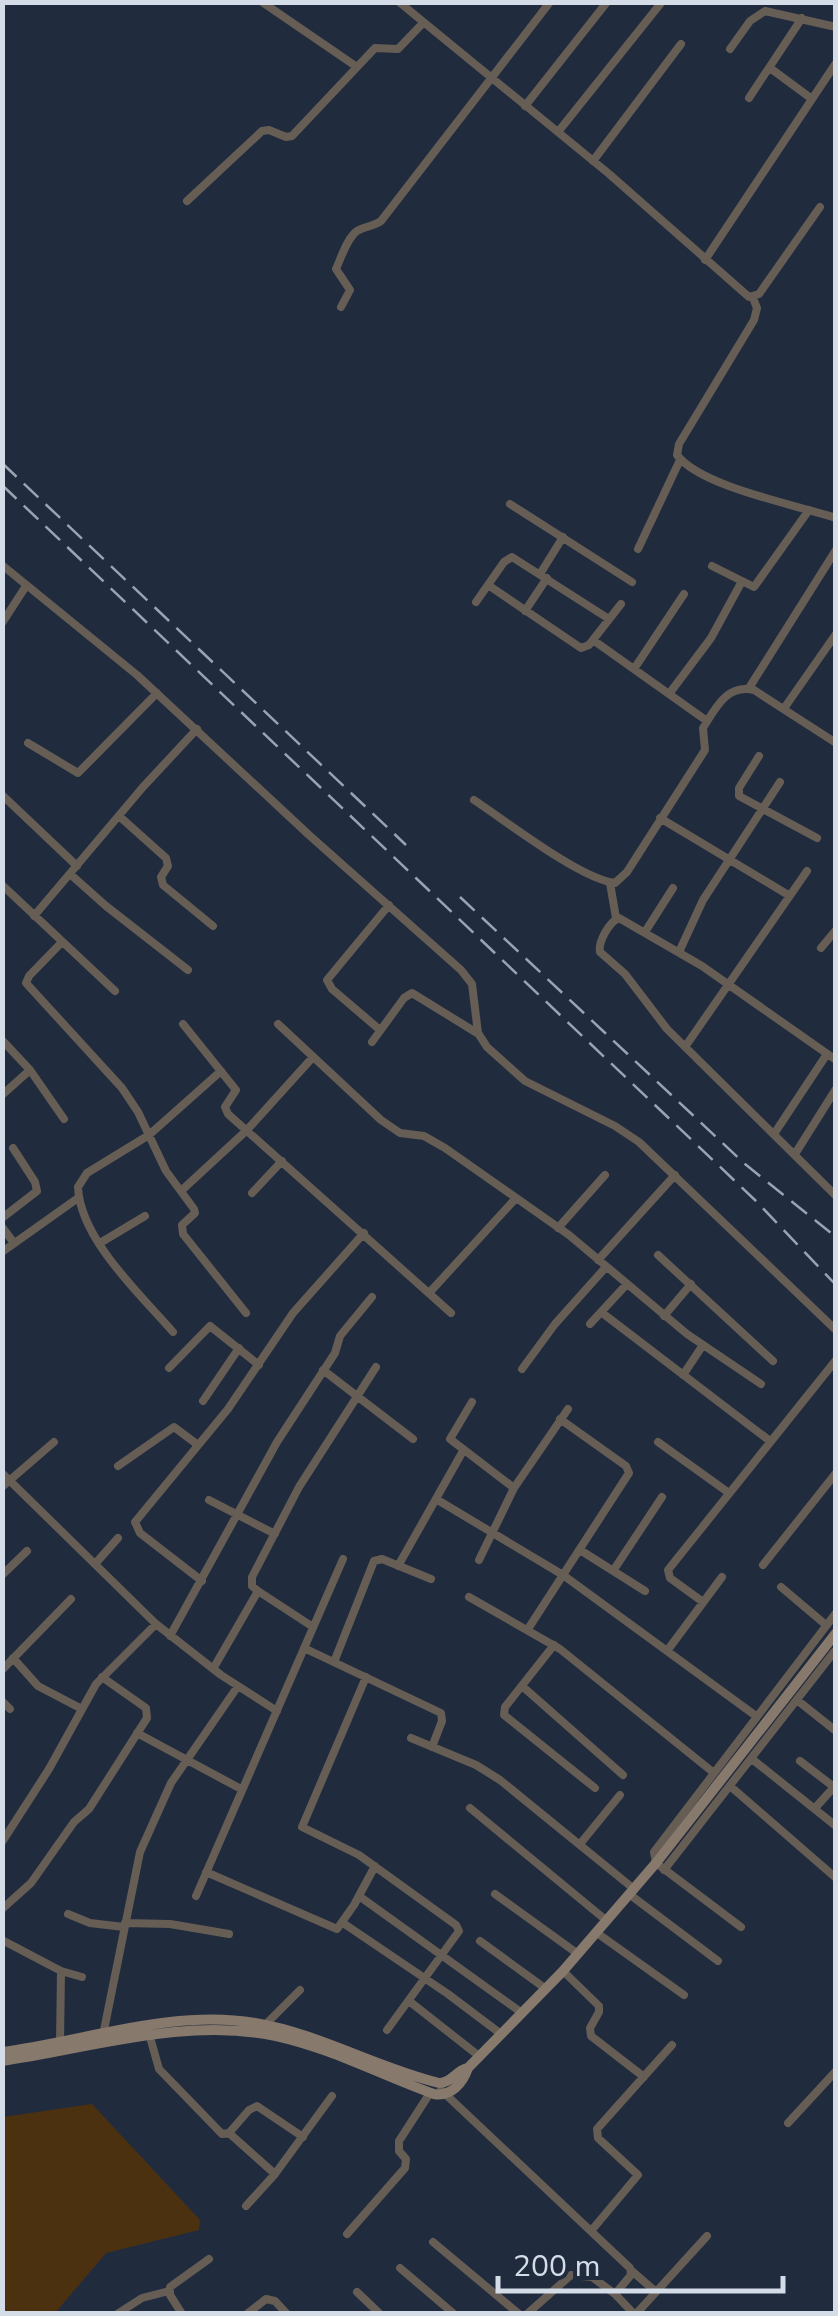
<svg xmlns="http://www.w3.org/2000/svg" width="838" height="2316" viewBox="0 0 838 2316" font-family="'Nunito Sans',sans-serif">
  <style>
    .green { fill: #4c3110 }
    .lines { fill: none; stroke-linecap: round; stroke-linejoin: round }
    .street { stroke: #665d55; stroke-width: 8 }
    .secondary { stroke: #87796c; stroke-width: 10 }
    .rail { stroke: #9aa3b1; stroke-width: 2.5; stroke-dasharray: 20 10; stroke-linecap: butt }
  </style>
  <rect width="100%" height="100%" fill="#202b3e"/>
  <path class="green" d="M92,2104l108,116 -1,10 -93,23 -51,60h-52v-196z"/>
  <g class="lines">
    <path class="street" d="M262,2l95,65
      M399,2l209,171 141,124 10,-3 61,-87
      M730,49l20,-28 15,-10 71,16
      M770,68l42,31
      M749,98l53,-80
      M525,106l82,-104
      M558,132l103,-129
      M593,161l88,-117
      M187,201l75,-70 7,-1 17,7 6,-1 83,-88 23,1 25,-26
      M705,260l131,-197
      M753,298l4,10 -3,12 -75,124 -2,11c24,32 120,50 159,63
      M341,307l9,-17 -14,-21c5,-11 11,-31 21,-38 7,-5 16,-4 24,-10l169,-219
      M510,504l122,78
      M638,549l42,-89
      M2,565l135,110 172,160 152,135 11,14 6,49 9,14 38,34 90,45 24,16 197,188
      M712,566l42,21 55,-77
      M540,574l23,-37
      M488,585l93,63 8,-3 32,-41
      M476,602l28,-40 8,-5 97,62
      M525,611l22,-33
      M2,623l24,-37
      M593,640l114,81
      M634,669l50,-75
      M749,688l87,-138
      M669,694l42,-56 30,-55
      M785,707l51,-73
      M28,743l50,30 79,-80
      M759,756l-20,32v8l78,42
      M2,795l75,71
      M474,800c32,21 106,79 141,83l12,-11 78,-122 -2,-22c13,-21 24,-44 51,-38l82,53
      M119,816l47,42 2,8 -7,11 2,8 50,41
      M660,818l130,78
      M70,874l36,32 82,64
      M610,883l6,35
      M2,885l113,106
      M34,916l109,-129 54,-58
      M645,932l28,-44
      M62,942l-33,34 -3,7 96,105 16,24 28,59 28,38 1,4 -13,12 1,9 63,79
      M821,948l15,-18
      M679,952l24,-52 77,-118
      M183,1024l53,66 -11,17 3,7 223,199
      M278,1024l103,96 19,13 24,3 21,12 124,87 118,99 74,50
      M380,1030l-48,-41 -5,-9 62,-75
      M2,1040l28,30 34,49
      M372,1042l32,-44 8,-5 65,40
      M685,1047l122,-176
      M836,1060l-134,-94 -83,-48c-10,4 -21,24 -19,34l25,22 42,55 169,167
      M2,1095l28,-25
      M774,1134l53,-80
      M795,1154l41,-65
      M181,1191l66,-61 66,-73
      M252,1193l30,-32
      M2,1218l35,-27 -2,-9 -22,-34
      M2,1227l12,16
      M558,1228l47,-53
      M100,1243l45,-27
      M2,1252l76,-54
      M658,1255l115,106
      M598,1260l77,-85
      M430,1292l86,-94
      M601,1312l169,129
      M664,1316l27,-32
      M590,1324l36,-39
      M173,1332c-33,-38 -93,-93 -95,-145l9,-14 62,-38 72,-64
      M169,1368l41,-42 49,39
      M522,1369l33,-45 51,-57
      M323,1370l90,69
      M683,1375l20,-30
      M203,1401l36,-53
      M472,1402l-22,37 64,49
      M658,1442l71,51
      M118,1466l56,-39 24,18
      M2,1473l154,151 65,51 56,36
      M2,1487l52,-45
      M436,1499l127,76 193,141
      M209,1500l66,34
      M580,1550l65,41
      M479,1560l35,-72 54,-79
      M95,1564l23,-26
      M763,1565l73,-92
      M398,1566l65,-115
      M613,1571l49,-74
      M2,1575l25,-24
      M202,1581l-62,-48 -5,-11 93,-113 65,-96 71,-80
      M781,1587l45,38
      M469,1597l91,52 154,124
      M703,1602l-33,-24 -2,-8 168,-210
      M313,1627l-55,-36 -6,-5v-9l47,-90 77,-120
      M528,1629l101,-156 -3,-7 -66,-47
      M170,1636l107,-194 58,-89 5,-17 32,-39
      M554,1645l-49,62 -1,8 91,73
      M304,1648l137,65 1,8 -10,26
      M667,1651l55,-74
      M13,1658l25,28 42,22
      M334,1662l40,-101 8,-2 49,20
      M213,1669l45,-78
      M2,1670l69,-71
      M366,1677l-64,150 57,28 97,70 3,6 -72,99
      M522,1686l101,89
      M797,1700l39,31
      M2,1701l8,8
      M137,1733l104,56
      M411,1738l65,27 24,15 134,109
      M752,1759l84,67
      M800,1761l34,26
      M730,1786l106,92
      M470,1808l137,113
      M815,1808l21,-23
      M2,1842l47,-73 47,-85 60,-60
      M580,1844l40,-49
      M664,1870l170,-218
      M206,1872l131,57 17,-24 21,-39
      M495,1894l83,60
      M629,1894l89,67
      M196,1896l147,-337
      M359,1896l163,117
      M2,1909l29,-26 43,-61 15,-13 58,-91 -1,-10 -44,-31
      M68,1914l22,9 34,4
      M125,1923l45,1 59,10
      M343,1923l105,71 53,40
      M741,1927l-85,-64 -2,-11 182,-239
      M597,1933l87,62
      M2,1940l59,31 21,6
      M480,1941l66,48
      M563,1971l36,35v6l-9,16 1,8 53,41
      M409,2001l70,55
      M265,2025l35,-35
      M103,2035l37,-183 31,-69 67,-97
      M150,2037l9,32 63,65 7,-1 20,-23 8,-4 46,31
      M60,2043l1,-72
      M441,2090l189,178 1,7 -16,19 19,20
      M788,2123l48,-52
      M229,2133l46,41
      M246,2206l29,-32 57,-78
      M591,2231l47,-56 -40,-37 -1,-9 75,-84
      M347,2234l58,-66 1,-9 -7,-8v-10l31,-48
      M433,2242l86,72
      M400,2268l54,46
      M632,2271l24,21
      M357,2292l23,22
      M117,2314l25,-16 27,-7
      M182,2314l-12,-19v-8l39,-28
      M247,2314l19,-15 9,2 12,13
      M527,2314l44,-39 21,2 23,17
      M636,2314l71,-78"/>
    <path class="secondary" d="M2,2052c83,-11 170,-43 253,-29 65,11 122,45 184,60 13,0 17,-13 29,-15
      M2,2061c89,-13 184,-44 274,-25 55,12 105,39 158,58 17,3 29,-11 34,-26l95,-97 93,-108 180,-230"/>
    <path class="rail" d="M2,463l404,382
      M2,485l754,716 80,84
      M460,897l285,267 91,73"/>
  </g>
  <rect width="838" height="2316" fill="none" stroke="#d4dce8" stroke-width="10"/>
  <path d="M498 2276v15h285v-15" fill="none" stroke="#d4dce8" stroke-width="5"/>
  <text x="513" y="2276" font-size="30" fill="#d4dce8" stroke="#202b3e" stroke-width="8" paint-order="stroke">200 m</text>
</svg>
